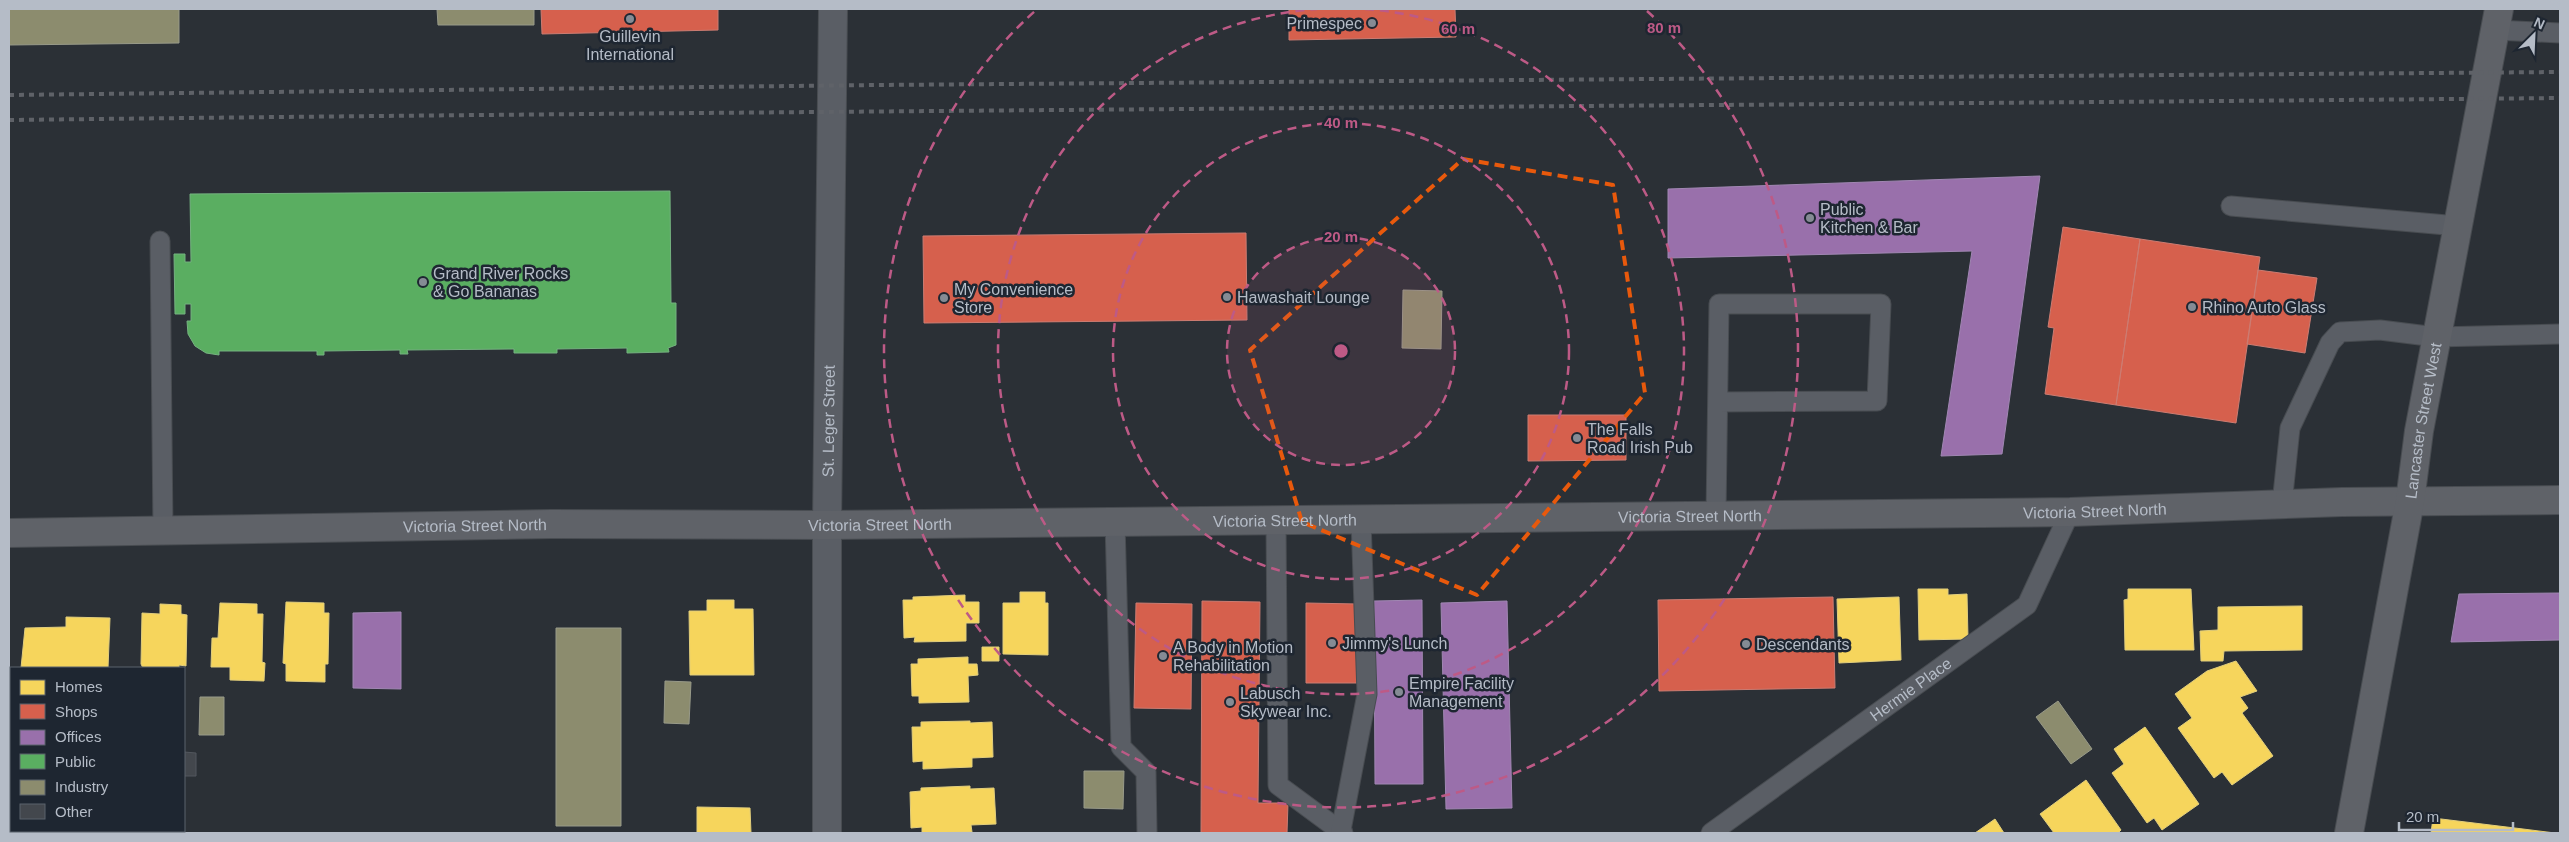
<svg xmlns="http://www.w3.org/2000/svg" width="2569" height="842" viewBox="0 0 2569 842" font-family="Arial,sans-serif">
  <style>
    .homes { fill: #f6d55c; stroke: #e2ce7c }
    .shops { fill: #d6604d; stroke: #cc7c72 }
    .offices { fill: #9970ab; stroke: #a187b3 }
    .public { fill: #5aae61; stroke: #75b280 }
    .industry { fill: #8c8c6e; stroke: #989a89 }
    .building { fill: #43474d; stroke: #52575e }
    .lines { fill: none; stroke-linecap: round; stroke-linejoin: round }
    .lane-casing { stroke: #484c51; stroke-width: 21 }
    .street-casing { stroke: #484c51; stroke-width: 30 }
    .secondary-casing { stroke: #484c51; stroke-width: 30 }
    .lane { stroke: #5a5e65; stroke-width: 19 }
    .street { stroke: #5a5e65; stroke-width: 28 }
    .secondary { stroke: #5f6268; stroke-width: 28 }
    .rail { stroke: #5f6268; stroke-width: 4; stroke-dasharray: 5 5; stroke-linecap: butt }
    .marked { fill: none; stroke: #e8590c; stroke-width: 4; stroke-dasharray: 10 6; stroke-linejoin: round }
    .ring { fill: none; stroke: #bd5a86; stroke-width: 2.5; stroke-dasharray: 9 6 }
    .poi-dot { fill: #858b94; stroke: #1e2631; stroke-width: 2 }
    .labels { text-anchor: middle; stroke-width: 5; stroke-linejoin: round; paint-order: stroke }
    .poi-label { font-size: 16px; fill: #b5bcc7; stroke: #1e2631; text-anchor: start }
    .street-label { font-size: 16px; fill: #b5bcc7; stroke: #1e2631 }
    .centre { fill: #bd5a86; stroke: #1e2631; stroke-width: 2.5 }
    .ring-label { font-size: 15px; text-anchor: middle; font-weight: bold; fill: #bd5a86; stroke: #1e2631; stroke-width: 5; stroke-linejoin: round; paint-order: stroke }
  </style>
  <rect width="100%" height="100%" fill="#2b3036"/>
  <path class="homes" d="M1918,589h30v6l19,-1 1,45 -49,1z
    M2128,589h63l3,61h-69l-1,-50 4,-1z
    M1020,592h25v11h3v52l-45,-1v-51h17z
    M965,595v7h14v21h-13v18l-52,1 1,-5 -11,1 -1,-38h10v-3z
    M1899,597l2,63 -62,3 -2,-64z
    M707,600h27v9h19l1,66h-64l-1,-64h18z
    M286,602l38,1v10h5l-1,51h-3v18l-39,-1v-17l-3,-1z
    M220,603l37,1v10h6l-1,48 3,1 -1,18 -34,-1v-13h-19l1,-29h6z
    M160,604l21,1v9l6,1 -1,51 -7,-1v3h-36l-2,-4 1,-51 18,1z
    M2302,606v44l-78,1 -1,10h-22l-1,-30 18,-1v-23z
    M66,617l44,1 -2,50h-87l4,-40 41,-1z
    M982,647h17v14h-17z
    M968,657v7h9l1,11 -10,1 1,26 -50,1v-7h-7l-1,-32h7v-5z
    M2236,661l21,30 -17,6 8,11 -6,5 31,43 -41,29 -10,-13 -8,6 -36,-50 14,-10 -17,-24 32,-23z
    M970,721v2l22,-1 1,35 -21,1v9l-49,2v-8l-10,1 -1,-35h9v-5z
    M2145,727l54,77 -37,26 -8,-12 -7,5 -35,-50 12,-9 -10,-15z
    M2086,780l35,50 -3,3h-64l-14,-19z
    M970,786v3l24,-1 2,36 -25,1 1,7 -50,1v-6l-11,1 -1,-36 11,-1v-3z
    M697,807l53,1 1,25h-54z
    M2433,818l90,11 32,4h-124z
    M1995,819l9,14h-29z
    M32,831h65v2h-65z"/>
  <path class="shops" d="M541,9h177v21l-176,4z
    M1289,9h166l1,28 -167,3z
    M2063,227l77,12 -24,166 -71,-11 9,-66 -6,-1z
    M1246,233l1,87 -323,3 -1,-87z
    M2140,239l120,18 -24,166 -120,-18z
    M2258,270l59,8 -12,75 -58,-9z
    M1528,415h98v45l-98,1z
    M1833,597l2,91 -176,3 -1,-91z
    M1202,601l58,1 -2,201h30l-1,30h-86z
    M1136,603l56,1 -1,105 -57,-1z
    M1306,603l52,1 -1,79h-51z"/>
  <path class="offices" d="M2040,176l-38,278 -61,2 31,-205 -304,7v-69z
    M2560,593v47l-109,2 8,-48z
    M1422,600l1,184h-48l-1,-183z
    M1507,601l5,207 -66,1 -5,-206z
    M401,612v77l-48,-1v-75z"/>
  <path class="public" d="M670,191l1,112h5v42l-8,3 1,4 -42,1v-5l-70,1v4h-43v-4l-107,1 1,4h-8v-4l-76,1v4h-7v-4h-98v4l-13,-2 -11,-7 -7,-12 -1,-13h4v-17h-6v10h-10l-1,-60h11v8h6l-1,-68z"/>
  <path class="industry" d="M9,9h170v34l-170,2z
    M437,9h97v16h-96z
    M1403,290l39,1 -1,58 -39,-1z
    M556,628h65v198h-65z
    M665,681l26,1 -2,42 -25,-1z
    M200,697h24v38h-25z
    M2058,701l34,48 -21,15 -35,-47z
    M1084,771h40l-1,38 -39,-1z"/>
  <path class="building" d="M184,752l12,1v23h-12z"/>
  <g class="lines">
    <g class="lane-casing">
      <g id="lane">
        <path d="M2495,30l65,3"/>
        <path d="M2231,206l227,20"/>
        <path d="M160,241l3,290"/>
        <path d="M2282,504l8,-76 40,-85 10,-11 40,-2 56,7 124,-3"/>
        <path d="M1716,515l3,-211h162l-4,97 -159,1"/>
        <path d="M1276,520l2,265 65,48"/>
        <path d="M1115,522l6,225 25,25 1,61"/>
        <path d="M1341,830l26,-136 -6,-174"/>
        <path id="s1" d="M1711,833l316,-228 43,-93"/>
      </g>
    </g>
    <g class="street-casing">
      <g id="street">
        <path id="s2" d="M827,833v-308l6,-516"/>
      </g>
    </g>
    <g class="secondary-casing">
      <g id="secondary">
        <path id="s3" d="M9,533l542,-9 276,1 1243,-13 272,-10 218,-2"/>
        <path id="s4" d="M2349,833l61,-332 9,-70 80,-422"/>
      </g>
    </g>
    <use href="#lane" class="lane"/>
    <use href="#street" class="street"/>
    <use href="#secondary" class="secondary"/>
    <path class="rail" d="M9,95l868,-10 1683,-13
      M9,120c850,-10 1701,-14 2551,-22"/>
  </g>
  <path class="marked" d="M1463,159l150,26 32,208 -168,202 -175,-73 -52,-172z"/>
  <circle cx="1341" cy="351" r="114" fill="#bd5a86" fill-opacity=".12"/>
  <g class="ring">
    <circle cx="1341" cy="351" r="114"/>
    <circle cx="1341" cy="351" r="228"/>
    <path d="M1365 9A343 343 0 1 1 1317 9"/>
    <path d="M1647 11A457 457 0 1 1 1035 11"/>
  </g>
  <g class="poi-dot">
    <circle cx="630" cy="19" r="5"/>
    <circle cx="1372" cy="23" r="5"/>
    <circle cx="1810" cy="218" r="5"/>
    <circle cx="423" cy="282" r="5"/>
    <circle cx="1227" cy="297" r="5"/>
    <circle cx="944" cy="298" r="5"/>
    <circle cx="2192" cy="307" r="5"/>
    <circle cx="1577" cy="438" r="5"/>
    <circle cx="1332" cy="643" r="5"/>
    <circle cx="1746" cy="644" r="5"/>
    <circle cx="1163" cy="656" r="5"/>
    <circle cx="1399" cy="692" r="5"/>
    <circle cx="1230" cy="702" r="5"/>
  </g>
  <g class="labels">
    <g class="poi-label">
      <text x="1362" y="29" text-anchor="end">Primespec</text>
      <text x="630" y="42" text-anchor="middle">Guillevin<tspan x="630" dy="18">International</tspan></text>
      <text x="1820" y="215">Public<tspan x="1820" dy="18">Kitchen &amp; Bar</tspan></text>
      <text x="433" y="279">Grand River Rocks<tspan x="433" dy="18">&amp; Go Bananas</tspan></text>
      <text x="954" y="295">My Convenience<tspan x="954" dy="18">Store</tspan></text>
      <text x="1237" y="303">Hawashait Lounge</text>
      <text x="2202" y="313">Rhino Auto Glass</text>
      <text x="1587" y="435">The Falls<tspan x="1587" dy="18">Road Irish Pub</tspan></text>
      <text x="1342" y="649">Jimmy's Lunch</text>
      <text x="1756" y="650">Descendants</text>
      <text x="1173" y="653">A Body in Motion<tspan x="1173" dy="18">Rehabilitation</tspan></text>
      <text x="1409" y="689">Empire Facility<tspan x="1409" dy="18">Management</tspan></text>
      <text x="1240" y="699">Labusch<tspan x="1240" dy="18">Skywear Inc.</tspan></text>
    </g>
    <g class="street-label">
      <text dy="6" stroke="none"><textPath href="#s2" startOffset="412">St. Leger Street</textPath></text>
      <text dy="6" stroke="none"><textPath href="#s4" startOffset="419">Lancaster Street West</textPath></text>
      <text dy="6" stroke="none"><textPath href="#s3" startOffset="2086">Victoria Street North</textPath></text>
      <text dy="6" stroke="none"><textPath href="#s3" startOffset="1681">Victoria Street North</textPath></text>
      <text dy="6" stroke="none"><textPath href="#s3" startOffset="1276">Victoria Street North</textPath></text>
      <text dy="6" stroke="none"><textPath href="#s3" startOffset="871">Victoria Street North</textPath></text>
      <text dy="6" stroke="none"><textPath href="#s3" startOffset="466">Victoria Street North</textPath></text>
      <text dy="6" stroke="none"><textPath href="#s1" startOffset="246">Hermie Place</textPath></text>
    </g>
  </g>
  <circle cx="1341" cy="351" r="8" class="centre"/>
  <g class="ring-label">
    <text x="1664" y="33">80 m</text>
    <text x="1458" y="34">60 m</text>
    <text x="1341" y="128">40 m</text>
    <text x="1341" y="242">20 m</text>
  </g>
  <rect width="2569" height="842" fill="none" stroke="#b5bcc7" stroke-width="20"/>
  <rect x="10" y="667" width="175" height="165" fill="#1e2631" stroke="#5a626d"/>
  <rect x="20" y="680" width="25" height="15" fill="#f6d55c" stroke="#5a626d"/>
  <text x="55" y="692" font-size="15" fill="#b5bcc7">Homes</text>
  <rect x="20" y="704" width="25" height="15" fill="#d6604d" stroke="#5a626d"/>
  <text x="55" y="717" font-size="15" fill="#b5bcc7">Shops</text>
  <rect x="20" y="730" width="25" height="15" fill="#9970ab" stroke="#5a626d"/>
  <text x="55" y="742" font-size="15" fill="#b5bcc7">Offices</text>
  <rect x="20" y="754" width="25" height="15" fill="#5aae61" stroke="#5a626d"/>
  <text x="55" y="767" font-size="15" fill="#b5bcc7">Public</text>
  <rect x="20" y="780" width="25" height="15" fill="#8c8c6e" stroke="#5a626d"/>
  <text x="55" y="792" font-size="15" fill="#b5bcc7">Industry</text>
  <rect x="20" y="804" width="25" height="15" fill="#43474d" stroke="#5a626d"/>
  <text x="55" y="817" font-size="15" fill="#b5bcc7">Other</text>
  <g transform="translate(2534 35) rotate(24)" stroke="#1e2631" stroke-width="4" paint-order="stroke">
  <path d="M0-4L9 19L0 12L-9 19Z" fill="#b5bcc7"/>
  <text y="-8" font-size="14" font-weight="bold" text-anchor="middle" fill="#b5bcc7">N</text>
  </g>
  <path d="M2399 822v8h114v-8" fill="none" stroke="#b5bcc7" stroke-width="2.5"/>
  <text x="2406" y="822" font-size="15" fill="#b5bcc7" stroke="#1e2631" stroke-width="4" paint-order="stroke">20 m</text>
</svg>
